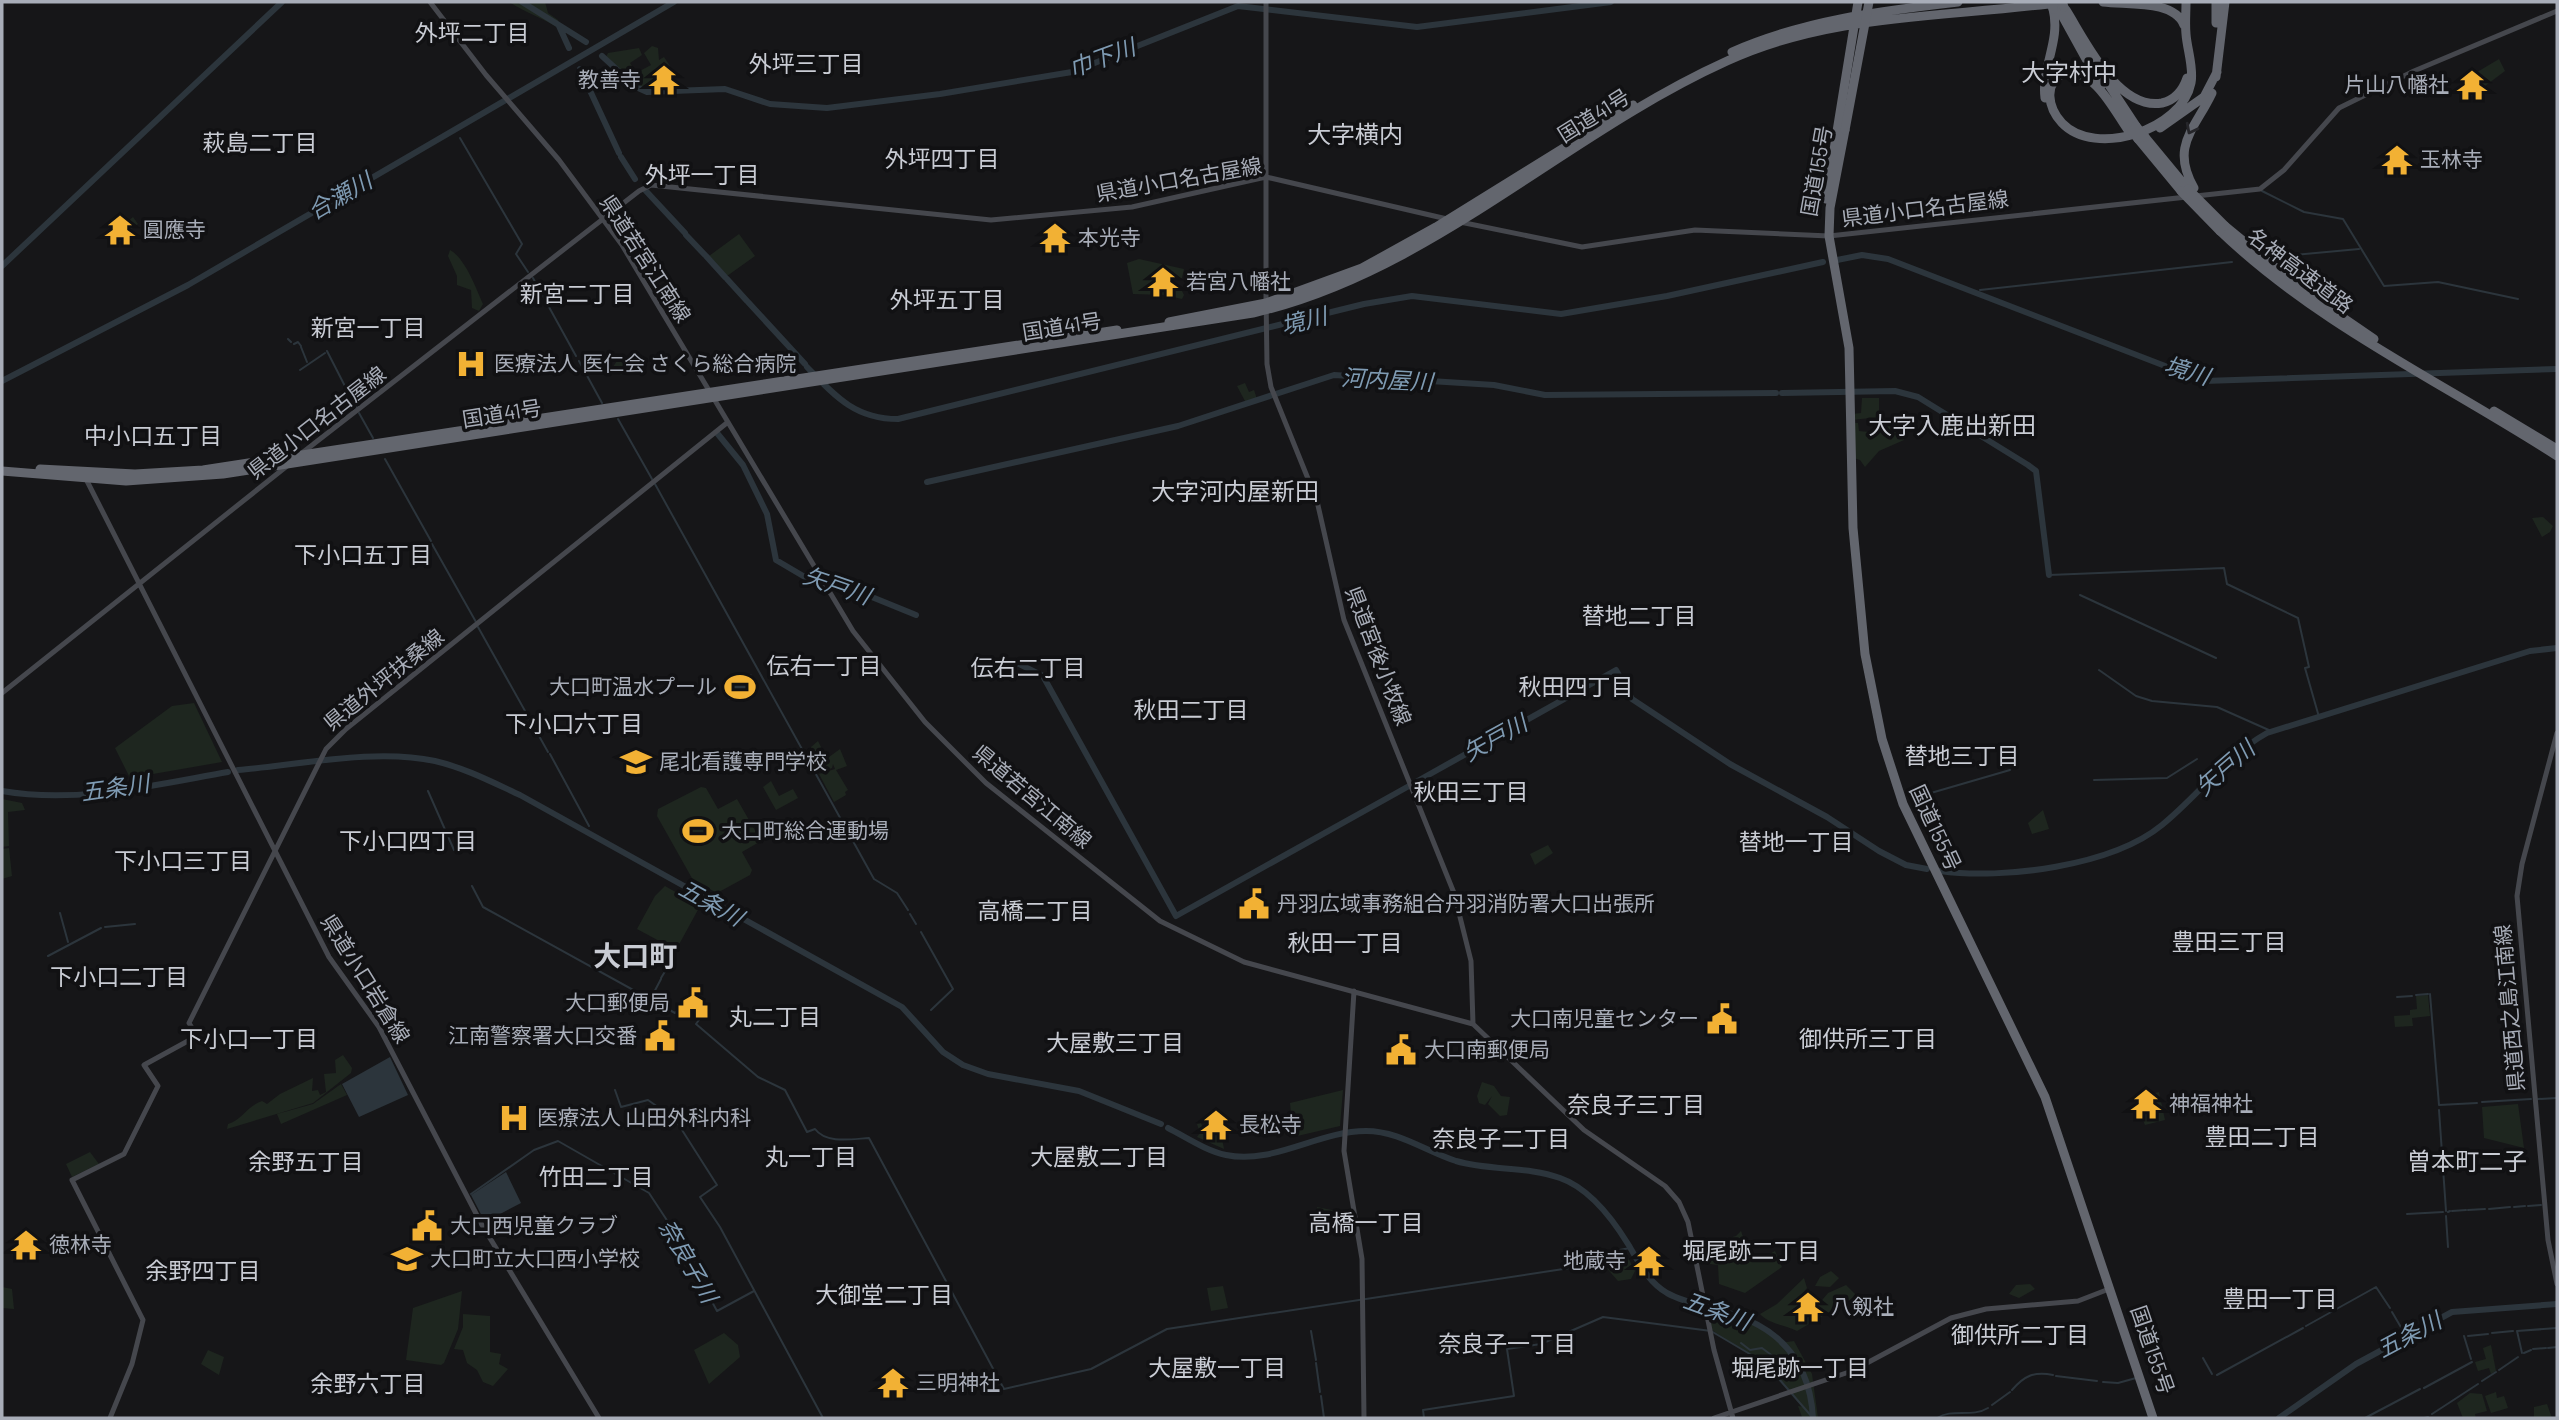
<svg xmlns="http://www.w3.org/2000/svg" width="2559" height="1420" viewBox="0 0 2559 1420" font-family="Barlow,'Noto Sans JP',sans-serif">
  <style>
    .green { fill: #1e261f }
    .water { fill: #2c353c }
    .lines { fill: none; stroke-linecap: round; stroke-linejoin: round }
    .stream { stroke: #2c353c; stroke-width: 2 }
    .river { stroke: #2c353c; stroke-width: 6 }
    .secondary { stroke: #45474d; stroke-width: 5 }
    .highway { stroke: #63666e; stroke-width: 9 }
    .highway-bridge { stroke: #63666e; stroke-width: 9 }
    .oneway { stroke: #26262a }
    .labels { text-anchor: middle; stroke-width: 7; stroke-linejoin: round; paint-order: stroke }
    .poi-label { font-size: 21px; fill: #a8adb8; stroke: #111113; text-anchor: start }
    .street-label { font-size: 21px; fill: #a8adb8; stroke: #111113 }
    .neighbourhood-label { font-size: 23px; fill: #c9ccd4; stroke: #111113 }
    .water-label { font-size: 23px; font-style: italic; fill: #7f9bb3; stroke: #111113 }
    .quarter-label { font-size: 24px; fill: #c9ccd4; stroke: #111113 }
    .district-label { font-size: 28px; font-weight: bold; fill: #c9ccd4; stroke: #111113 }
  </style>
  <rect width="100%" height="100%" fill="#161618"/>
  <path class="green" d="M509,2h36l3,11 10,7 2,9c-17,-11 -34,-16 -51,-27z
    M652,46l6,2 1,12 5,-3 6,9 -31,23 -35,-28 4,-8 31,-5 3,7 -12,8 6,10 15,-8 -7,-12z
    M2499,59l6,12 -36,27 -7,-17z
    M133,217l5,7 -9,7 1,4 -12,8 -4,-8 13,-8 -1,-4z
    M739,234l16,22 -28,20 -18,-20z
    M450,250c15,8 26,38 33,54l-4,7 -7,-3 -1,-18 -14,-5v-9l-9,-20z
    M1139,259l45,10 -2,9 -22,4 1,4 18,-1 5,10 -2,4 -18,-4 -31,-1 -6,-31z
    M620,356l12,3 -4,11 -7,5 -8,-8z
    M1245,383l4,9 5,-2 3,9 -11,4 -9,-17z
    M1862,398h17v17l-5,7 -4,-4 -18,2v-6l9,-1z
    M1899,419l5,21 -25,11 -14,16 -5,-7 -7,-2 -1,-35h6l1,8 10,1 13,-8z
    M2543,517l10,9 -3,6 -8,5 -10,-19z
    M194,703l28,59 -92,16 -15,-30 57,-42z
    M818,741l3,6 -5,9 2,9 22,-16 7,17 -11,4 12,20 -3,2 1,3 -12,7 -15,-28 16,-5 -2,-5 -1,4 -12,4 -10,-10 1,-15z
    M771,781l8,15 14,-7 5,9 -22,12 -13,-23z
    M701,787l5,1 12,21 19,-10 24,42 -19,11 10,18 -2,5 -33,18 -24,-13 -36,-64 1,-7z
    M2,799l20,4 3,7 -17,2 1,34 -7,1z
    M2043,810l6,19 -17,5 -4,-11z
    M1548,845l5,8 -18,12 -5,-11z
    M9,848l3,28 -10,3v-30z
    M665,886l35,20 -24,44 -39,-21 18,-33z
    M2428,995l2,21 -18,2 1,8 -18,1 -1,-11 16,-1v-5l7,-1 -1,-13z
    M343,1055l9,13 -1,5 -38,30 -86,26 1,-5c14,-4 19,-18 34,-23l5,3 13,-10 33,-16 -1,13 6,-1 2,5 6,-3 -2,-18 12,-1 -1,-13z
    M1482,1082l12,4 7,10 9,1 -3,18 -7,1 -12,-12 4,-8 -7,9 -6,-2 -2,-7z
    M341,1084l6,11 -66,29 -4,-10 36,-10z
    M1343,1090l-3,36 -47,11 -3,-34z
    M2159,1092l6,28 -20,5 -11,-27z
    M2518,1104l6,44 -40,-10 -2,-31z
    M1201,1123l3,8 4,-2 7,6 6,-2 3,16 -27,-12 3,-4 -3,-9z
    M90,1152l9,12 -27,13 -6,-13z
    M1317,1207l34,7 -1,5 -22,2v5l7,2 1,3 -14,3z
    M1741,1231l2,6 -7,4 1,3 -7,4 -2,6 3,9 11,-5 2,3 10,-3 2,3 19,-10 7,16 -37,26 -26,-9 -1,-19 -8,-1v-10l11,-1 -2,-12 17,-5z
    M1624,1250l11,21 -4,8 -13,2 -14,-16 11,-12z
    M1831,1271l8,7 -9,9 -15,-1 5,-9z
    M1804,1278l3,10 -5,6 8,-4 2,5 -13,11 6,8 13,-9 10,-12 18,-8 11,11 -60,35c-12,-6 -28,-7 -37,-17l17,-10z
    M2030,1284l5,5 -16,9 -10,-4 7,-9z
    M1223,1286l5,22 -17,3 -4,-23z
    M2,1287l10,2 2,20 -12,-1z
    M462,1291l-4,38 -14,34 -3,2 -35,-5 7,-52z
    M463,1314l27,2v36l11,2 -2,10 9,5 -15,17 -10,-4 -6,-12 -10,-7 -4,-13 -9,-1 9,-22z
    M1708,1318l28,8 13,-4 24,13 7,8 14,-2 18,33 6,44h-5v-5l-1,5 -10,-1 -4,-11 6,1 -39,-44 -49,-30 -6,-5z
    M724,1333l14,12 2,12 -31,27 -15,-34z
    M2491,1345l5,26 -5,3 -2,-6 -11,3 -3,-9 11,-3 -3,-11z
    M208,1350l16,7 -5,18 -18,-11z
    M2496,1392l1,6 7,-2 4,12 -17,5 -6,-17z
    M2470,1393l12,1 5,17 -12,3 1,4h-13l-6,-15z
    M2547,1404l5,14h-18v-11z"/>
  <path class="water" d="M751,674l7,13 -23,13 -2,-3 -4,3 -7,-12z
    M390,1057l18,38 -49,22 -17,-33z
    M506,1172l15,31 -36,19 -14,-27z"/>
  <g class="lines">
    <path class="stream" d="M460,138l62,106 -6,10 12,18
      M2262,191l42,21 39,7 41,67 54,-4 80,17
      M2283,256l76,-7
      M533,278l43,78
      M1980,290l252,-28
      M288,339l3,3
      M294,344l4,-2 3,4
      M301,347l6,15
      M327,351l23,45
      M579,361l23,42
      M300,370l25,-17
      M351,397l6,11
      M359,413l14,25
      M618,419l34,60
      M385,459l46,82
      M655,484l219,395 23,14 11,17
      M432,544l44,78
      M2049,575l175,-7 3,16 71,34 11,49 -4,1 14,49
      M2080,595l136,63
      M478,627l70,125
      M2099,670l37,26 16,5 65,6 54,24
      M550,754l39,72
      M2094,780l73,-2 30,-19
      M428,791l26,59
      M1924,795l86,-25
      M472,886l11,21 192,106 11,-10 16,13 -6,8 62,53 27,13 22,42 8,-3c11,15 37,10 54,9l135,251 87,-20 76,-40 436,-66 11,-12 16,-3
      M60,913l8,29
      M910,914l6,10
      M105,927l30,-3
      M921,932l32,57 -22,21
      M48,956l53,-28
      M661,978l11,-18
      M2430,994l9,111 38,-2
      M2416,995l12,-1
      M2397,997l15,-1
      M651,998l10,-19
      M615,1090l6,17 27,-7 27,19 42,66 -17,12 20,30 103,191
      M2538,1099l19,-1
      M2482,1102l49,-3
      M2439,1110l7,101
      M471,1194l63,-44 24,-9 91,52 25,38 43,80 37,-20
      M2528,1206l13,-1
      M2514,1207l11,-1
      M2489,1209l21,-2
      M2468,1210l17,-1
      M2452,1211l14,-1
      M2448,1212l2,-1
      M2407,1214l36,-2
      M2446,1216l2,31
      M2392,1312l10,17
      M2306,1326l70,-39 14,21
      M1311,1331l5,29
      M2492,1333l21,-2
      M2405,1334l1,2
      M2464,1336l7,23
      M2468,1336l20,-2
      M1741,1343l9,7 12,-2 12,9
      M2548,1348l9,-1
      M2533,1349l13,-1
      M2522,1353l-5,-22 40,-3
      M2524,1353l7,-3
      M2203,1358l9,16
      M1316,1363l4,29
      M2499,1370l19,-13
      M2217,1375l86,-47
      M2056,1376l41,5
      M2482,1381l14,-9
      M2103,1382l15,1 18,-5
      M2424,1388l48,-26
      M2012,1390c12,-14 22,-19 41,-15
      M1321,1396l3,22
      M1992,1405l18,-13
      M2432,1414l46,-30
      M1424,1418l-1,-8 91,-14 -7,-47 34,-5 62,-27 108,14 54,32 48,55
      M1937,1418c15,-10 35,0 51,-10
      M2365,1418l55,-29
      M2424,1418l4,-1"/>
    <path class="river" d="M522,2l64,40
      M559,26l10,22
      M602,56l34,31 11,5 78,-3 45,15 57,4 113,-14 132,-22 166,-66 179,21 194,-25
      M580,69l39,84
      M621,157l14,22
      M646,191l39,42
      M686,235l19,20
      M706,256l19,21
      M1837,260l25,-5 26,4 316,122 353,-12
      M2,266l280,-264
      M727,279l20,22
      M748,302l57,62
      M807,367c28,29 48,52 91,52l466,-115 48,-8 149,18 106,-18 156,-34
      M2,381l186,-96 486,-283
      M1782,393l113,-2 23,6 110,68 8,6 13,104
      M717,433l26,32 24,49 9,46 39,23 47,10 54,22
      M927,482l251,-56 156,-51 160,10 51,10 231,-2
      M1015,662l28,14 133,240 233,-130
      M238,770c61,-5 137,-22 197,-9 30,7 57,21 85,34l382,212 41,45 20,13 25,9 91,17 82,33
      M1414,783l202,-113 16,29 98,65 97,53 52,34 27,14 21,4
      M2,791c75,13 152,-6 226,-19
      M1940,871c63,9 172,-5 222,-46 36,-29 64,-69 105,-92l263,-82 27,-3
      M1168,1128c18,9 38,23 58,27 47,10 92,-24 140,-24 33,0 59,20 90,30 34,10 71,5 104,17 29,10 52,40 68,66 11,18 19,37 39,49 20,11 43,14 65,21 51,16 78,51 81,104
      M2279,1418l77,-54 96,-52 105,-8"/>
    <path class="secondary" d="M430,2l56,73 73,85 63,85 231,386 72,91 61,61 174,138 84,41 229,62 111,106 81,56 14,16 9,20 26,128 19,68
      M1266,2v295l1,67 4,23 46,114 27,119 110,273 17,68 2,63
      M1460,222l122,25 113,-17 134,6 431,-47 24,-19 55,-62 75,-37 143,-60
      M302,453l337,-262 12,-6 340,35 141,-13 134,-30 181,42
      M86,479l243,478 50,70 103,198 117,193
      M2,693l285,-227
      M2557,733l-35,131 -5,32 31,344 9,44
      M1354,991l-10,160 18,108 2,159
      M110,1418l22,-54 11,-44 -71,-140 52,-26 34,-68 -14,-21 53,-29 -8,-13 137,-274 20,-20 382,-307
      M1714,1418l138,-47 99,-53 35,-9 92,-8 31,-12"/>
    <path class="highway" d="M2103,2c27,3 71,-2 81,23
      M2216,2v21
      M2058,8l43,78
      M2066,10c19,30 52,101 96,93 13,-3 21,-13 25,-25
      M1732,52c73,-32 148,-41 226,-50
      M2101,73l35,53
      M2216,77l9,-75
      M2045,98c-4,-31 16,-57 8,-89
      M2160,128l44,-31 13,-25
      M1845,130l-15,78 -1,28 20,112 4,180 12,126 17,85 21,65 142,293 108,321
      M2130,133c-16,-22 -35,-65 -66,-60 -21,10 -16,35 -2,50 33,35 120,7 129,-40 3,-15 -4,-34 -5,-49 -1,-10 0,-21 0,-32
      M2145,137l43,52
      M2138,139l43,52
      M2194,188c-24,-42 1,-59 18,-95
      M1826,199l32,-197
      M2225,226l79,65 70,48
      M2220,231c98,94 224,152 337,225
      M1169,322l97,-19 96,-35 74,-41 197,-122
      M2494,411l63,38
      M40,469l95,5 68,-4 914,-140
      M2,471l124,10 97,-7 1030,-161c178,-41 310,-178 474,-252 106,-49 223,-43 336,-59"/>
    <path class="highway-bridge" d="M2051,2l2,7
      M2062,2l2,5
      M2136,126l9,11
      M1845,130l24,-128
      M2132,131l6,8
      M2188,189l37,37
      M2181,191l39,40"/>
  </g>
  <defs><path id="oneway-chevron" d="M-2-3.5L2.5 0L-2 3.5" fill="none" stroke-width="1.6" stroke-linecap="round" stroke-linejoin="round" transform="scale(1.75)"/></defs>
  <use class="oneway" href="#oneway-chevron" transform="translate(2191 129) rotate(117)"/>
  <defs>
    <g id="temple-bare" transform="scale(2.415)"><path d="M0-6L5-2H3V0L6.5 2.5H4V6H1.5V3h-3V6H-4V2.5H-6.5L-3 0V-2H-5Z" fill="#f2b134" stroke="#111113" stroke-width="2.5" paint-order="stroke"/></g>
    <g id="hospital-bare" transform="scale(2.415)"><path d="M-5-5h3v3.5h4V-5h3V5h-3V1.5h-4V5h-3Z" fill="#f2b134" stroke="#111113" stroke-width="2.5" paint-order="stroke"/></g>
    <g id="stadium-bare" transform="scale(2.415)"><path d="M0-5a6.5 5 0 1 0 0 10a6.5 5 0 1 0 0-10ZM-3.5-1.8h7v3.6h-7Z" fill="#f2b134" stroke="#111113" stroke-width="2.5" paint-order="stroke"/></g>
    <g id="university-bare" transform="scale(2.415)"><path d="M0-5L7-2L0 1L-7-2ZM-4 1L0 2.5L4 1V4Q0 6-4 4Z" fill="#f2b134" stroke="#111113" stroke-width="2.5" paint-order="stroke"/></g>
    <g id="civic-bare" transform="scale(2.415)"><path d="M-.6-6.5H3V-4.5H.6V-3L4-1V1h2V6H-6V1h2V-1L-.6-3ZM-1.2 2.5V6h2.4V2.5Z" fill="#f2b134" stroke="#111113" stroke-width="2.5" paint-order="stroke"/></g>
    <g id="school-bare" transform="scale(2.415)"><path d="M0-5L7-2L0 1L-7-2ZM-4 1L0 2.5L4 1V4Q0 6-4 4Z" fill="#f2b134" stroke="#111113" stroke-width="2.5" paint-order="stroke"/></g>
  </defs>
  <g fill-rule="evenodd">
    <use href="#temple-bare" x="664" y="80"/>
    <use href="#temple-bare" x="2472" y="85"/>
    <use href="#temple-bare" x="2397" y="160"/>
    <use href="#temple-bare" x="120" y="230"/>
    <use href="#temple-bare" x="1055" y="238"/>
    <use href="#temple-bare" x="1163" y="282"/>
    <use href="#hospital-bare" x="471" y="364"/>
    <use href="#stadium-bare" x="740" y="687"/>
    <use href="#university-bare" x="636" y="762"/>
    <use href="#stadium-bare" x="698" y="831"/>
    <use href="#civic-bare" x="1254" y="904"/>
    <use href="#civic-bare" x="693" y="1003"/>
    <use href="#civic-bare" x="1722" y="1019"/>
    <use href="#civic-bare" x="660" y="1036"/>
    <use href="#civic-bare" x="1401" y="1050"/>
    <use href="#temple-bare" x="2146" y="1104"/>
    <use href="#hospital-bare" x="514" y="1118"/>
    <use href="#temple-bare" x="1216" y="1125"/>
    <use href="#civic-bare" x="427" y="1226"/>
    <use href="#temple-bare" x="26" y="1245"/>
    <use href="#school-bare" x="407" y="1259"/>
    <use href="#temple-bare" x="1649" y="1261"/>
    <use href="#temple-bare" x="1808" y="1307"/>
    <use href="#temple-bare" x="893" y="1383"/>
  </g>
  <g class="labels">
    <g class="poi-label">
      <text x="641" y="87" text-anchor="end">教善寺</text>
      <text x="2449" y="92" text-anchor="end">片山八幡社</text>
      <text x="2420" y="167">玉林寺</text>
      <text x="143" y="237">圓應寺</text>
      <text x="1078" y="245">本光寺</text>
      <text x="1186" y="289">若宮八幡社</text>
      <text x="494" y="371">医療法人 医仁会 さくら総合病院</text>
      <text x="717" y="694" text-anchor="end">大口町温水プール</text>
      <text x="659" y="769">尾北看護専門学校</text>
      <text x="721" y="838">大口町総合運動場</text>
      <text x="1277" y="911">丹羽広域事務組合丹羽消防署大口出張所</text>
      <text x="670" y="1010" text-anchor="end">大口郵便局</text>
      <text x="1699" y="1026" text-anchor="end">大口南児童センター</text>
      <text x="637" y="1043" text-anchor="end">江南警察署大口交番</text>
      <text x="1424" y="1057">大口南郵便局</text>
      <text x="2169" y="1111">神福神社</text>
      <text x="537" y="1125">医療法人 山田外科内科</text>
      <text x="1239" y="1132">長松寺</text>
      <text x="450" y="1233">大口西児童クラブ</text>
      <text x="49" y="1252">徳林寺</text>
      <text x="430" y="1266">大口町立大口西小学校</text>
      <text x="1626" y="1268" text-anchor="end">地蔵寺</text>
      <text x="1831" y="1314">八剱社</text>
      <text x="916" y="1390">三明神社</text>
    </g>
    <g class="street-label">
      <text transform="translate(1594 116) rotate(-32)" y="7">国道41号</text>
      <text transform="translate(1817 171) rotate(-80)" y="7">国道155号</text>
      <text transform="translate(1179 180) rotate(-10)" y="7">県道小口名古屋線</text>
      <text transform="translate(1925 209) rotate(-7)" y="7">県道小口名古屋線</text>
      <text transform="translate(645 259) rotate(57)" y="7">県道若宮江南線</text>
      <text transform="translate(2300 271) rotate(37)" y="7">名神高速道路</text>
      <text transform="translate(1062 327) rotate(-9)" y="7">国道41号</text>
      <text transform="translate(502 414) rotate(-9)" y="7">国道41号</text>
      <text transform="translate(317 423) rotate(-38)" y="7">県道小口名古屋線</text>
      <text transform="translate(1378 656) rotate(69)" y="7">県道宮後小牧線</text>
      <text transform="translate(384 680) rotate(-39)" y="7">県道外坪扶桑線</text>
      <text transform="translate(1032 797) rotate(40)" y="7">県道若宮江南線</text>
      <text transform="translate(1935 828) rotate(65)" y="7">国道155号</text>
      <text transform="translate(365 979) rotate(58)" y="7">県道小口岩倉線</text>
      <text transform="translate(2510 1008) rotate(-95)" y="7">県道西之島江南線</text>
      <text transform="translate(2152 1350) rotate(71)" y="7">国道155号</text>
    </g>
    <g class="neighbourhood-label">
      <text x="472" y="41">外坪二丁目</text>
      <text x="806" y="72">外坪三丁目</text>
      <text x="260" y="151">萩島二丁目</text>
      <text x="942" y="167">外坪四丁目</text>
      <text x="702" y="183">外坪一丁目</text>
      <text x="577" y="302">新宮二丁目</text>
      <text x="947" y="308">外坪五丁目</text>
      <text x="368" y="336">新宮一丁目</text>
      <text x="153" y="444">中小口五丁目</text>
      <text x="363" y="563">下小口五丁目</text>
      <text x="1639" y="624">替地二丁目</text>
      <text x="824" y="674">伝右一丁目</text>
      <text x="1028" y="676">伝右二丁目</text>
      <text x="1576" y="695">秋田四丁目</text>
      <text x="1191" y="718">秋田二丁目</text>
      <text x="574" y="732">下小口六丁目</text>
      <text x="1962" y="764">替地三丁目</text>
      <text x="1471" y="800">秋田三丁目</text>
      <text x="408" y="849">下小口四丁目</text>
      <text x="1796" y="850">替地一丁目</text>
      <text x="183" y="869">下小口三丁目</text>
      <text x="1035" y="919">高橋二丁目</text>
      <text x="2229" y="950">豊田三丁目</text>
      <text x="1345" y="951">秋田一丁目</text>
      <text x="119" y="985">下小口二丁目</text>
      <text x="775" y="1025">丸二丁目</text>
      <text x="249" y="1047">下小口一丁目</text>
      <text x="1868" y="1047">御供所三丁目</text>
      <text x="1115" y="1051">大屋敷三丁目</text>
      <text x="1636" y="1113">奈良子三丁目</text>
      <text x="2262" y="1145">豊田二丁目</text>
      <text x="1501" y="1147">奈良子二丁目</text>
      <text x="811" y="1165">丸一丁目</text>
      <text x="1099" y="1165">大屋敷二丁目</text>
      <text x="306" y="1170">余野五丁目</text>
      <text x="596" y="1185">竹田二丁目</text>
      <text x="1366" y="1231">高橋一丁目</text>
      <text x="1751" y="1259">堀尾跡二丁目</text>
      <text x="203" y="1279">余野四丁目</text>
      <text x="884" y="1303">大御堂二丁目</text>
      <text x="2280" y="1307">豊田一丁目</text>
      <text x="2020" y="1343">御供所二丁目</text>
      <text x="1507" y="1352">奈良子一丁目</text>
      <text x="1217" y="1376">大屋敷一丁目</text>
      <text x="1800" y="1376">堀尾跡一丁目</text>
      <text x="368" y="1392">余野六丁目</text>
    </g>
    <g class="water-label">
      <text transform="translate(1102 58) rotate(-20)" y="8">巾下川</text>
      <text transform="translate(340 196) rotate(-30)" y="8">合瀬川</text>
      <text transform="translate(1304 321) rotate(-14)" y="8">境川</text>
      <text transform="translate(2187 371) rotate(16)" y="8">境川</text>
      <text transform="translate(1387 380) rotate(3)" y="8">河内屋川</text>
      <text transform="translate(837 586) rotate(19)" y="8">矢戸川</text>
      <text transform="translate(1495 738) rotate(-29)" y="8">矢戸川</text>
      <text transform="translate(2225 768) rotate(-41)" y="8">矢戸川</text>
      <text transform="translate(115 788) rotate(-8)" y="8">五条川</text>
      <text transform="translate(711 903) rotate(29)" y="8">五条川</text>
      <text transform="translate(688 1261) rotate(60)" y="8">奈良子川</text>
      <text transform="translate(1717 1311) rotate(20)" y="8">五条川</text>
      <text transform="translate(2409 1335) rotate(-28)" y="8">五条川</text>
    </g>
    <g class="quarter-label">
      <text x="2069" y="81">大字村中</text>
      <text x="1355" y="143">大字横内</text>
      <text x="1952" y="434">大字入鹿出新田</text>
      <text x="1235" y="500">大字河内屋新田</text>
      <text x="2467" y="1170">曽本町二子</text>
    </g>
    <g class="district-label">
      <text x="635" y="966">大口町</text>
    </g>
  </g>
  <rect width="2559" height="1420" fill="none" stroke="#a8adb8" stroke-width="7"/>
</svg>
